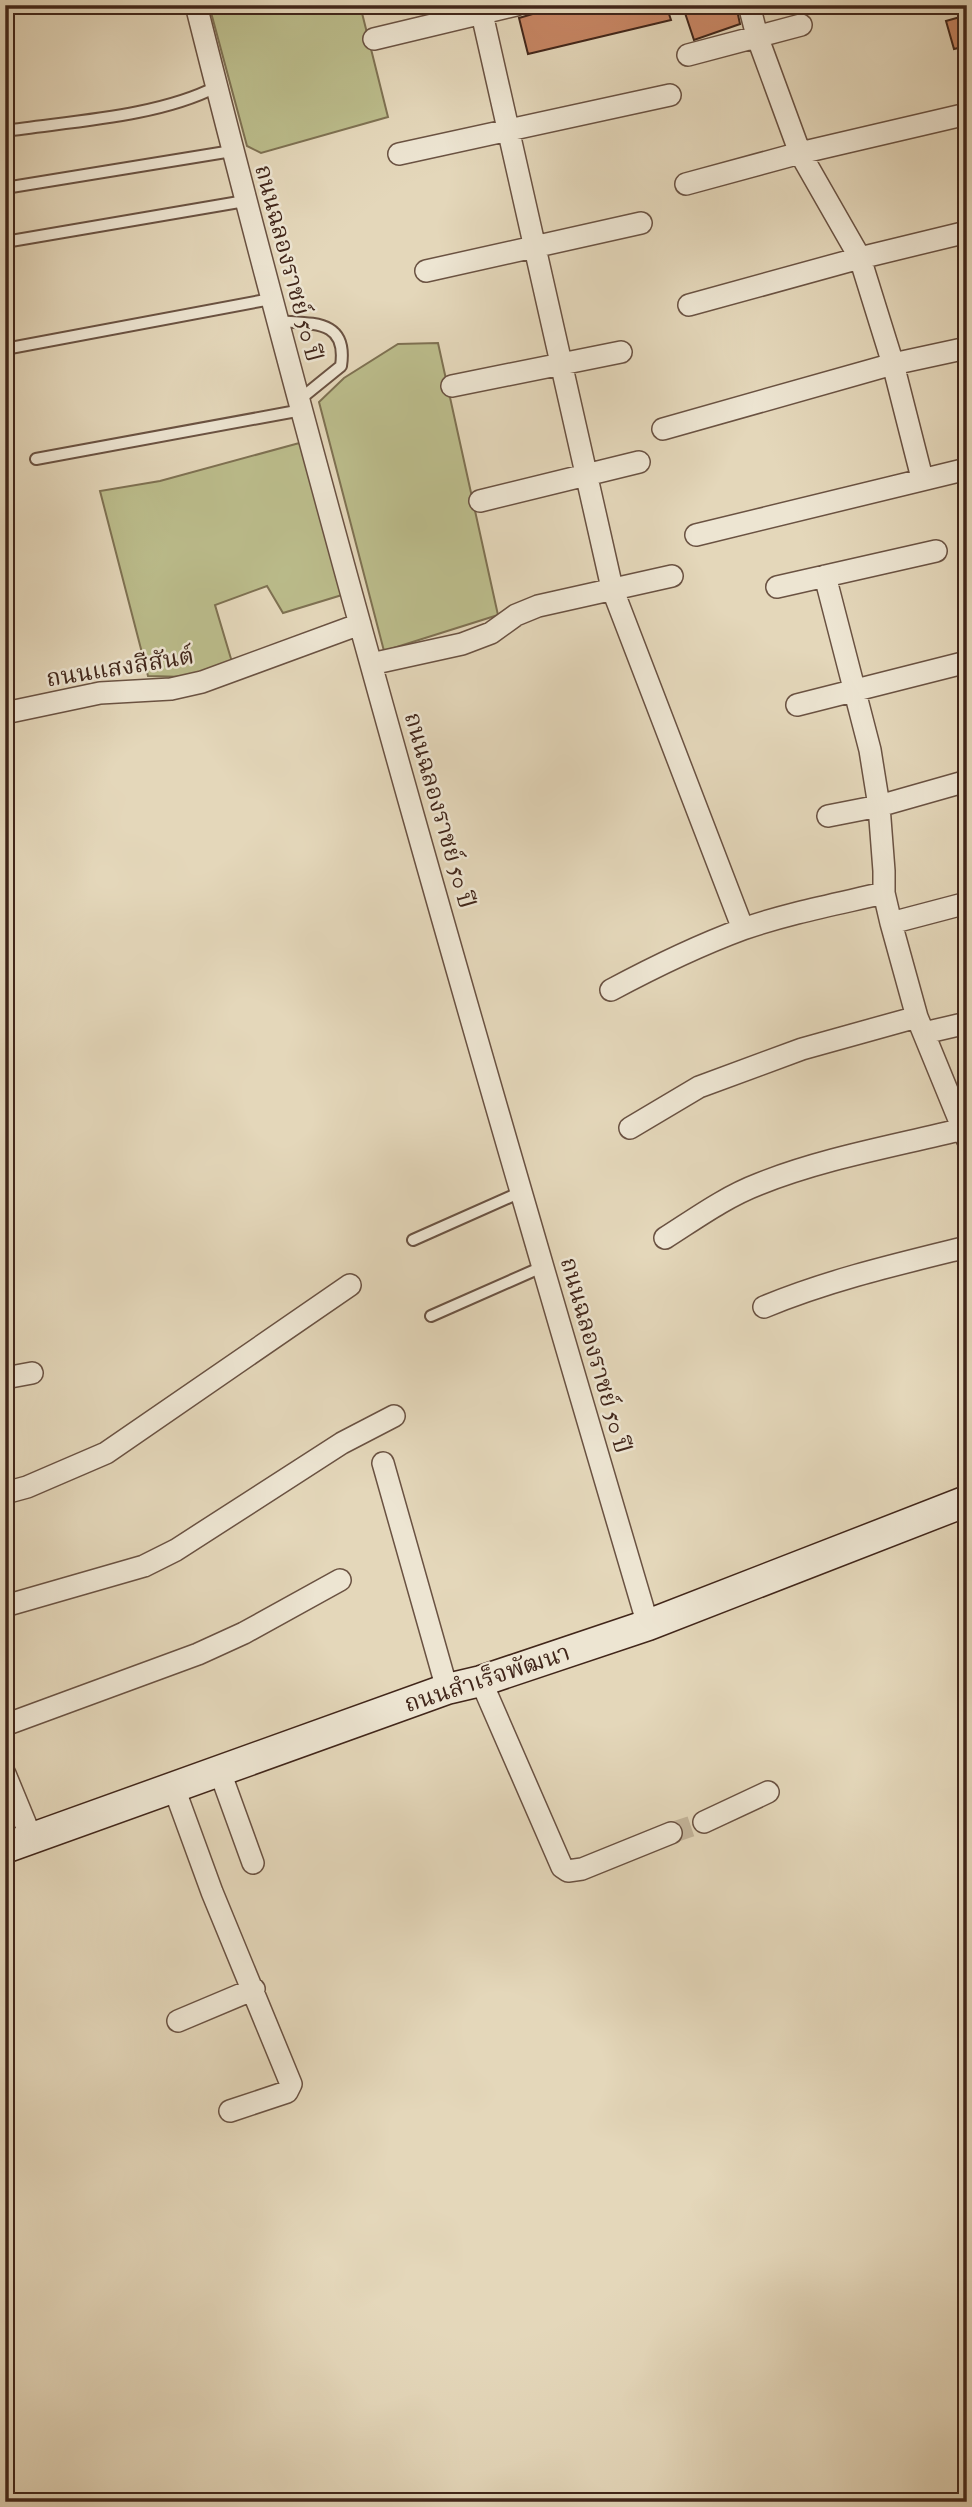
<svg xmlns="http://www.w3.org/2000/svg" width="972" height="2507" viewBox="0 0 972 2507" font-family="'IM FELL Double Pica','Noto Serif Thai',serif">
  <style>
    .green { fill: #bbbc8b; stroke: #7e7152; stroke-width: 2 }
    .building { fill: #c78664; stroke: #41261a; stroke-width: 2 }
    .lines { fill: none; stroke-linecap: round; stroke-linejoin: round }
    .street-tunnel { stroke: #c3b49a; stroke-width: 21; stroke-dasharray: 21 10; stroke-linecap: butt }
    .lane-casing { stroke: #6a5242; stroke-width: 14 }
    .street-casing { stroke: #6a5242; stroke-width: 24 }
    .secondary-casing { stroke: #41261a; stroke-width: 33 }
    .lane { stroke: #ede5d2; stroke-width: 10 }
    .street { stroke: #ede5d2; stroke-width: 21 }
    .secondary { stroke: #ede5d2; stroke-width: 30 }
    .labels { text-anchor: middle; stroke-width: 5; stroke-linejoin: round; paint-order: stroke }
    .street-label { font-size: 24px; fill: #41261a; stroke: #ede5d2 }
  </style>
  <rect width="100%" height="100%" fill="#e4d7ba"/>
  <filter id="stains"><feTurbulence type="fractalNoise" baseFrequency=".00286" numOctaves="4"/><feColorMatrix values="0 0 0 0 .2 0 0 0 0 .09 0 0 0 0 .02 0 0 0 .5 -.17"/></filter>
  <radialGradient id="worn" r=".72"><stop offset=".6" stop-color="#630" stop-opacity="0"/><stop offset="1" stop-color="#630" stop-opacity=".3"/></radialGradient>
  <path class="green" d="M209,5h151l28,112 -127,36 -14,-7z
    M438,343l60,272 -114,36 -65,-249 25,-24 54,-34z
    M303,442l39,153 -59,18 -16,-27 -52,19 17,57 -45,15 -39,-1 -48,-185 60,-10z"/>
  <path class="building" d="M563,5h103l5,15 -143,34 -9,-36z
    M699,5h37l4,19 -46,16 -10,-30z
    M967,15v31l-13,3 -8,-28z"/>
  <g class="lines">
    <path class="street-tunnel" d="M671,1833l33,-11"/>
    <g class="lane-casing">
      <path id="lane" d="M5,131c67,-10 152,-14 211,-44
        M5,188l227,-37
        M5,242l240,-41
        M277,321c36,3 71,-2 64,45l-42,34
        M5,349l266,-50
        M36,459l266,-49
        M413,1240l108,-48
        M431,1316l111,-49"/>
    </g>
    <g class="street-casing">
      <path id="street" d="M196,5c137,544 293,1082 452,1620
        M480,5l132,583 131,341
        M749,5l8,31 43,117 60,105 33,106 29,114
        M374,39l142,-34
        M688,55l113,-30
        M399,154l271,-59
        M686,184l114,-31 167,-39
        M426,271l215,-48
        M689,305l171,-47 107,-26
        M452,386l169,-34
        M663,429l230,-65 74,-16
        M480,501l159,-39
        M696,535l271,-66
        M825,576l45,174 9,56 5,65v22l7,30 26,94 50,122
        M777,587l159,-36
        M371,664l91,-20 29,-11 25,-18 22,-9 134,-30
        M797,705l170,-43
        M5,713l95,-20 71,-4 31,-7 158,-58
        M828,816l51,-10 88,-25
        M891,923l76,-20
        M611,990c43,-23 86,-44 132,-61 46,-16 94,-25 141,-36
        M924,1033l43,-10
        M630,1128l69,-41 103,-38 115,-32
        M665,1238c30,-19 60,-41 94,-54 65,-26 136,-38 204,-55
        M764,1307c65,-27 134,-43 203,-60
        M5,1378l27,-5
        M383,1463l64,226
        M5,1493l22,-6 79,-34 244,-168
        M5,1606l139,-40 32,-16 166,-107 52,-27
        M481,1681l81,186 6,4 14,-2 89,-36
        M5,1725l193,-71 46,-21 96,-53
        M220,1772l33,91
        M5,1774l26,63
        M174,1788l38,104 79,192 -4,8 -57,19
        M704,1822l64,-30
        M178,2021l76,-32"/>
    </g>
    <g class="secondary-casing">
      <path id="secondary" d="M5,1848l442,-159 34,-8 167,-56 319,-124"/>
    </g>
    <use href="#lane" class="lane"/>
    <use href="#street" class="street"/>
    <use href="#secondary" class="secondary"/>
  </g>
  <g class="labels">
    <g class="street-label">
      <text transform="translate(289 263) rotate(75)" y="8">ถนนฉลองราชย์ 50 ปี</text>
      <text transform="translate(120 667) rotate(-9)" y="8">ถนนแสงสีสันต์</text>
      <text transform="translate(440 810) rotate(74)" y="8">ถนนฉลองราชย์ 50 ปี</text>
      <text transform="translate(596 1355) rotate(74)" y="8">ถนนฉลองราชย์ 50 ปี</text>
      <text transform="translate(487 1678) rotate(-18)" y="8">ถนนสำเร็จพัฒนา</text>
    </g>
  </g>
  <rect width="972" height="2507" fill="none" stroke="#e4d7ba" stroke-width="28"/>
  <rect x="7" y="7" width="958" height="2493" fill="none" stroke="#41261a" stroke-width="3.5"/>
  <rect x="14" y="14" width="944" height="2479" fill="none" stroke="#41261a" stroke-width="2"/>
  <rect width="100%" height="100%" filter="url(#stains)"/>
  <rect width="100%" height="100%" fill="url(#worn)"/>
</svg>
